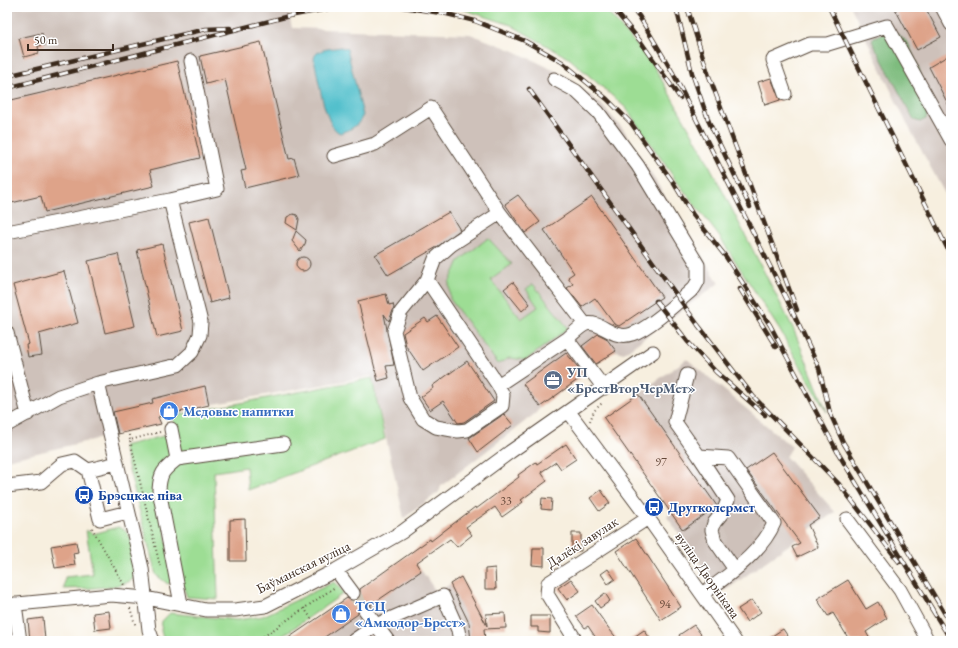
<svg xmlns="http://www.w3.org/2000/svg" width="958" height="648" viewBox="0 0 958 648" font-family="'EB Garamond',serif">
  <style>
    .industrial { fill: #cec1ba }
    .green { fill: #9ddd94; stroke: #6c8459 }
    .forest { fill: #7ebc7e; stroke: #5c734e }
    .water { fill: #53c0cc; stroke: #477575 }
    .building { fill: #dea389 }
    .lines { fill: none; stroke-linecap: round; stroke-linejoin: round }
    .minor-tunnel { stroke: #d1c8b8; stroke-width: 13; stroke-dasharray: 13 6; stroke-linecap: butt }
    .minor-casing { stroke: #57483b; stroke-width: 15 }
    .path { stroke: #57483b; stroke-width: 2; stroke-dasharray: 1 3; stroke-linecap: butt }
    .minor { stroke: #fff; stroke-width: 13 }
    .rail-casing { stroke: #3b2a1e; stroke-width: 4.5 }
    .rail { stroke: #fff; stroke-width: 3; stroke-dasharray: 9; stroke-linecap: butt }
    .labels { text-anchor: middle; stroke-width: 3; stroke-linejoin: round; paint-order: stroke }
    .number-label { font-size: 12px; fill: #644839 }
    .service-label { font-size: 14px; font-weight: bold; fill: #4e5e75; stroke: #fff; text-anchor: start }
    .shop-label { font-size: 14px; font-weight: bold; fill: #366cbe; stroke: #fff; text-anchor: start }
    .transit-label { font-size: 14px; font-weight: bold; fill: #164399; stroke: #fff; text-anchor: start }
    .street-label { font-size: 14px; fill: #3b2a1e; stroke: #fff }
  </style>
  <rect width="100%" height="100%" fill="#fff"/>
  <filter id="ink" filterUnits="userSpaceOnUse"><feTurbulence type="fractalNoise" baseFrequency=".025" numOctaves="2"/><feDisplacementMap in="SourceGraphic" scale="8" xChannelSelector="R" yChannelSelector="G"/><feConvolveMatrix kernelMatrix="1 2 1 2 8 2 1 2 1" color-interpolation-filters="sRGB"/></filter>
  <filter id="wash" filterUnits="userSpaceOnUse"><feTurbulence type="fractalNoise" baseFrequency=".012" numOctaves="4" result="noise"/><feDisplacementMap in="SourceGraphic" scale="16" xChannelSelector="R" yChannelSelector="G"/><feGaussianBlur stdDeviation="0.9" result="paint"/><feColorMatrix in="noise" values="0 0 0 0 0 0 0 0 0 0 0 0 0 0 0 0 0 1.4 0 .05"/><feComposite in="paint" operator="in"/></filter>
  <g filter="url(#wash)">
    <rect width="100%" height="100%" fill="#f7efdf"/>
    <path class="industrial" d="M7,7h280l5,21 178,6 42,16 56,27 33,27 23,26 95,153 -95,70 -8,-2 -35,22 2,3 -43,31 -4,6 -95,73 -2,6 -35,26 -32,-142 -163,29 -50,12 2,7 -154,36z
      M851,7h100v198l-46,-85z
      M687,359l105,88 -6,10 49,55 -109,78h-7l-52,-73 4,-5 -33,-118z
      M410,554l25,36h6l20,-13 22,42 2,22h-201z"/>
    <path class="green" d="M456,7h147l48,54 51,90 91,177 34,84 -48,-83 -60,-93 -44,-57 -49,-71 -56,-49 -59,-34z
      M488,238l24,26 -21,16 30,39 17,-12 -12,-18 7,-5 35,44 -42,32 -17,-2 -11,6 -48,-65 -1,-16 10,-22z
      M372,378l13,61 -137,51 -2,-23 -32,5 4,127 -31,-2 -5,-14 -26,-110 17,108 -5,3 -12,-9 -33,-129 53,-13 -4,-17z
      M118,527c12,3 12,11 15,21 2,9 6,19 2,28 -6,14 -57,12 -71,13l1,-12 28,-3 -7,-44 7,4z
      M334,582l10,11 -69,48h-111l-3,-10 1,-10 8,-8 67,7 26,-4z"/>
    <path class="forest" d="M883,33h14l11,10 11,26 10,39 -3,11 -6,3 -6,-2 -42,-79 2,-4z"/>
    <path class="water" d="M341,47l6,2 16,66c-5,12 -12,14 -23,18 -16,-6 -22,-58 -26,-74 1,-11 18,-10 27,-12z"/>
    <g id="blocks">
      <path class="building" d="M894,7h31l16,30 -24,13z
        M42,33l3,12 -7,1 1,7 -15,4 -5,-19z
        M261,42l28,117 5,-1 5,17 -54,13 -4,-17 5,-1 -21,-91 -19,5 -6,-28z
        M951,54v56l-22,-43z
        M177,61l23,97 -50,12 4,16 -109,26 -4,-16 -34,8v-103z
        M771,78l9,22 -15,5 -7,-23z
        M518,195l22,27 -15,11 -20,-29z
        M592,197l70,100 -43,29 -5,-2 -19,-26 -13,9 -15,-19 6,-4 -5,-7 6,-4 -30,-43z
        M449,212l11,18 -23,17 -49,28 -13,-20z
        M293,214l4,1 2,4 -2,11 -11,-7 1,-6z
        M209,217l20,81 -19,5 -21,-81z
        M296,231l10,9 -1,4 -5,7 -8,-10z
        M162,244l21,87 -26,6 -20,-87z
        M118,254l17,72 -30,7 -17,-72z
        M296 264a7 7 0 1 1 14 0a7 7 0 1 1-14 0Z
        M64,271l14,52 -39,11 3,21 -14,2 -2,-12 3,-1 -16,-59z
        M513,282l17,22 -8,7 -18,-22z
        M386,294l3,11 4,-1 1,4 -5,13 -5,-7 10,51 -8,1 3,12 -11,3 -20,-80z
        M437,316l21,31 -35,24 -17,-25 -3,-13 22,-15 3,4z
        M598,334l8,4 10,13 -20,13 -14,-18z
        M566,353l17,20 -2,1 2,2 -43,31 -17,-23z
        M467,361l27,40 -30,21 -6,1 -15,-22 -13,9 -9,-13 12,-9 -1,-2z
        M205,386l4,19 -51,12 3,7 -43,10 -5,-22 40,-9 -1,-4z
        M638,394l79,112 -34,24 -79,-112z
        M504,414l9,11 -35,27 -9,-14z
        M566,444l10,15 -15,10 -5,-7 -15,10 6,9 -26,19 2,2 -21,15 -7,-10 -29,20 6,8 -15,12 -7,-8 -34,24 5,8 -50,34 -3,-2h-7l-3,4v7l-39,27h-35l63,-43 3,2h7l3,-4v-7l70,-50 1,2 44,-34 1,2 43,-32 -1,-2 18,-13 1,2z
        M772,452l48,65 -12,8 10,22 -21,10 -5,-10 8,-4 -54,-73z
        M601,490l9,13 -11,8 -9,-13z
        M542,498l10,1 -1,11 -10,-1z
        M245,519l1,42h-16v-41z
        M572,533h9v18h-9z
        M636,538l45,69 -20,13 -45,-69z
        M76,542l2,10 -5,1 2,12 -20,3 -4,-22z
        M533,548h11v18l-12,-1z
        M495,568l1,21h-11v-20z
        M608,569l7,10 -7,5 -7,-10z
        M461,577l26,49 -1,-12 19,-1 1,15 -22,1 1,12h-14l-2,-18 -19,-39z
        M571,579l9,12 -13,9 -9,-12z
        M848,580l18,29 12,-7 9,16 -21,14 5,9h-21l-17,-28 -5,3 -11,-17z
        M605,593l5,8 -10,7 -5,-7z
        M752,600l9,12 -14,10 -9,-13z
        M592,605l18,25 9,11h-21l-10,-15 -3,2 -9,-12z
        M109,611l2,17 -16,2 -2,-17z
        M531,616h19v17l-12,-1v-5h-7z
        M43,618l2,22 -15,1 -2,-21z
        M694,625l12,16h-24l-3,-6z
        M783,629l8,12h-27z
        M644,630l8,11h-24z"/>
    </g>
  </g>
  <g filter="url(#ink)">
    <use href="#blocks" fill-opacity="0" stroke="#57483b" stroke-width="1"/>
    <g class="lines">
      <path class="minor-tunnel" d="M353,593l12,17"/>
      <g class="minor-casing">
        <path id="minor" d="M942,7l9,17
          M554,79l22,12 22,21 40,54 60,99v16l-4,7c-15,13 -45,41 -62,46 -19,7 -31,-14 -46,-10 -6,2 -14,11 -19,15
          M785,94l-12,-34 37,-16h18l59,-18 64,114
          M334,156l41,-12 56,-36 69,105
          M170,200l47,-11 -26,-128
          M7,232l163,-32 31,122 -1,13 -8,17 -14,13 -80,18
          M427,280l-26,32 -7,19 16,67 13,21 13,8 22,4 9,-1 35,-24 1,-11 -5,-10
          M585,324l-85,-111 -49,32 -16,14 -8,21 71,105 69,-46 37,49
          M7,333l21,81
          M687,375l-12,47 24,34 29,2 46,65c-11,27 -48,55 -72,71
          M569,412l79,106 87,123
          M7,425l52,-29 39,-13 44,185 7,62 4,11
          M171,429l6,30c-13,11 -17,13 -18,31l22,114
          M699,456l29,44 -5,12 -9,11 -2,7 3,11 19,27
          M177,459l106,-15
          M117,463l-29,7 12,49 28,-7
          M7,486l34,-4 21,-18 13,-3 13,9
          M847,519l53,71 28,51
          M336,570l17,23
          M15,604l5,37
          M7,605l104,-10 35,3 60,12h29l30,-4 71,-36 66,-38 108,-80 143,-100
          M365,610l23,31
          M353,641l23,-16 67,-29 15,34 2,11
          M576,641l-29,-47 1,-11 100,-65"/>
      </g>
      <path class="path" d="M590,421l4,-10 9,-9
        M128,431l2,9
        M160,432l-30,8 30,126
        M92,528l32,57
        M130,608l6,19
        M304,608l9,13
        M257,641l78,-54"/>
      <use href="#minor" class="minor"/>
      <g class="rail-casing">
        <path id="rail" d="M403,7l44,7 28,7 50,20 37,21 45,37 24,24 42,59 20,33 33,42 44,68 68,128 96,159
          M612,7l29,35 39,56
          M631,7l8,9 34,57 114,227 32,68 11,45 13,29 108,182
          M676,7l16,66 17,49 41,85
          M687,7l22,69 88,234
          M829,7l122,249
          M7,76l199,-47 24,-1
          M7,88l282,-72 49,-9
          M529,89l169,236 55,71 86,88 60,78
          M740,289l36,58
          M656,301l32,41 28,30 49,43
          M931,608l20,32"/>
      </g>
      <use href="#rail" class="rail"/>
    </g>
  </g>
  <defs>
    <g id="office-disc" transform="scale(1)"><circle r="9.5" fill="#5c6f8a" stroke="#fff"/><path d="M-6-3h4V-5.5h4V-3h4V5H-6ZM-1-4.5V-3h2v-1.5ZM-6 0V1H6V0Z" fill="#fff"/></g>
    <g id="shop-disc" transform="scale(1)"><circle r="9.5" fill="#3f7fe0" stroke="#fff"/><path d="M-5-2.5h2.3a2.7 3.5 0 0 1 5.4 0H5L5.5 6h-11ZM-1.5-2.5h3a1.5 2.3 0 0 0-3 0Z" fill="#fff"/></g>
    <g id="bus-disc" transform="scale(1)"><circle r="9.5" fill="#1a4fb4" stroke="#fff"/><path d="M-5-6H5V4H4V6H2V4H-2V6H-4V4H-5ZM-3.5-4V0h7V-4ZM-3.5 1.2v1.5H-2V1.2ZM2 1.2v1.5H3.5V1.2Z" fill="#fff"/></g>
  </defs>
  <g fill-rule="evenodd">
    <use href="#office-disc" x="553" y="380"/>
    <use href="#shop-disc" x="169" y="411"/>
    <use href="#bus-disc" x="84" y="495"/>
    <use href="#bus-disc" x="654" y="507"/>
    <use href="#shop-disc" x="341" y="614"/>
  </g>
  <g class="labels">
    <g class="number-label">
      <text x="661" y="466">97</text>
      <text x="506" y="505">33</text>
      <text x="665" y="608">94</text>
    </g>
    <g class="service-label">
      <text x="567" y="377">УП<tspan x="567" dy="16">«БрестВторЧерМет»</tspan></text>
    </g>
    <g class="shop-label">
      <text x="183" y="416">Медовые напитки</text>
      <text x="355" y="611">ТСЦ<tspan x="355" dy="16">«Амкодор-Брест»</tspan></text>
    </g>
    <g class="transit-label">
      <text x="98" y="500">Брэсцкае піва</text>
      <text x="668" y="512">Другколермет</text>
    </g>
    <g class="street-label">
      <text transform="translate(582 542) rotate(-33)" y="5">Далёкі завулак</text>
      <text transform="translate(303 567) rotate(-26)" y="5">Баўманская вуліца</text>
      <text transform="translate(708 575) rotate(55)" y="5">вуліца Дворнікава</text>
    </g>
  </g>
  <rect width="958" height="648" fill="none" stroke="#fff" stroke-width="24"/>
  <path d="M28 44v6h85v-6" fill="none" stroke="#3b2a1e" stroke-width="2"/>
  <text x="34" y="44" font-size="12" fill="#3b2a1e" stroke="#ffffff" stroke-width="3" paint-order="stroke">50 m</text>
</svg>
